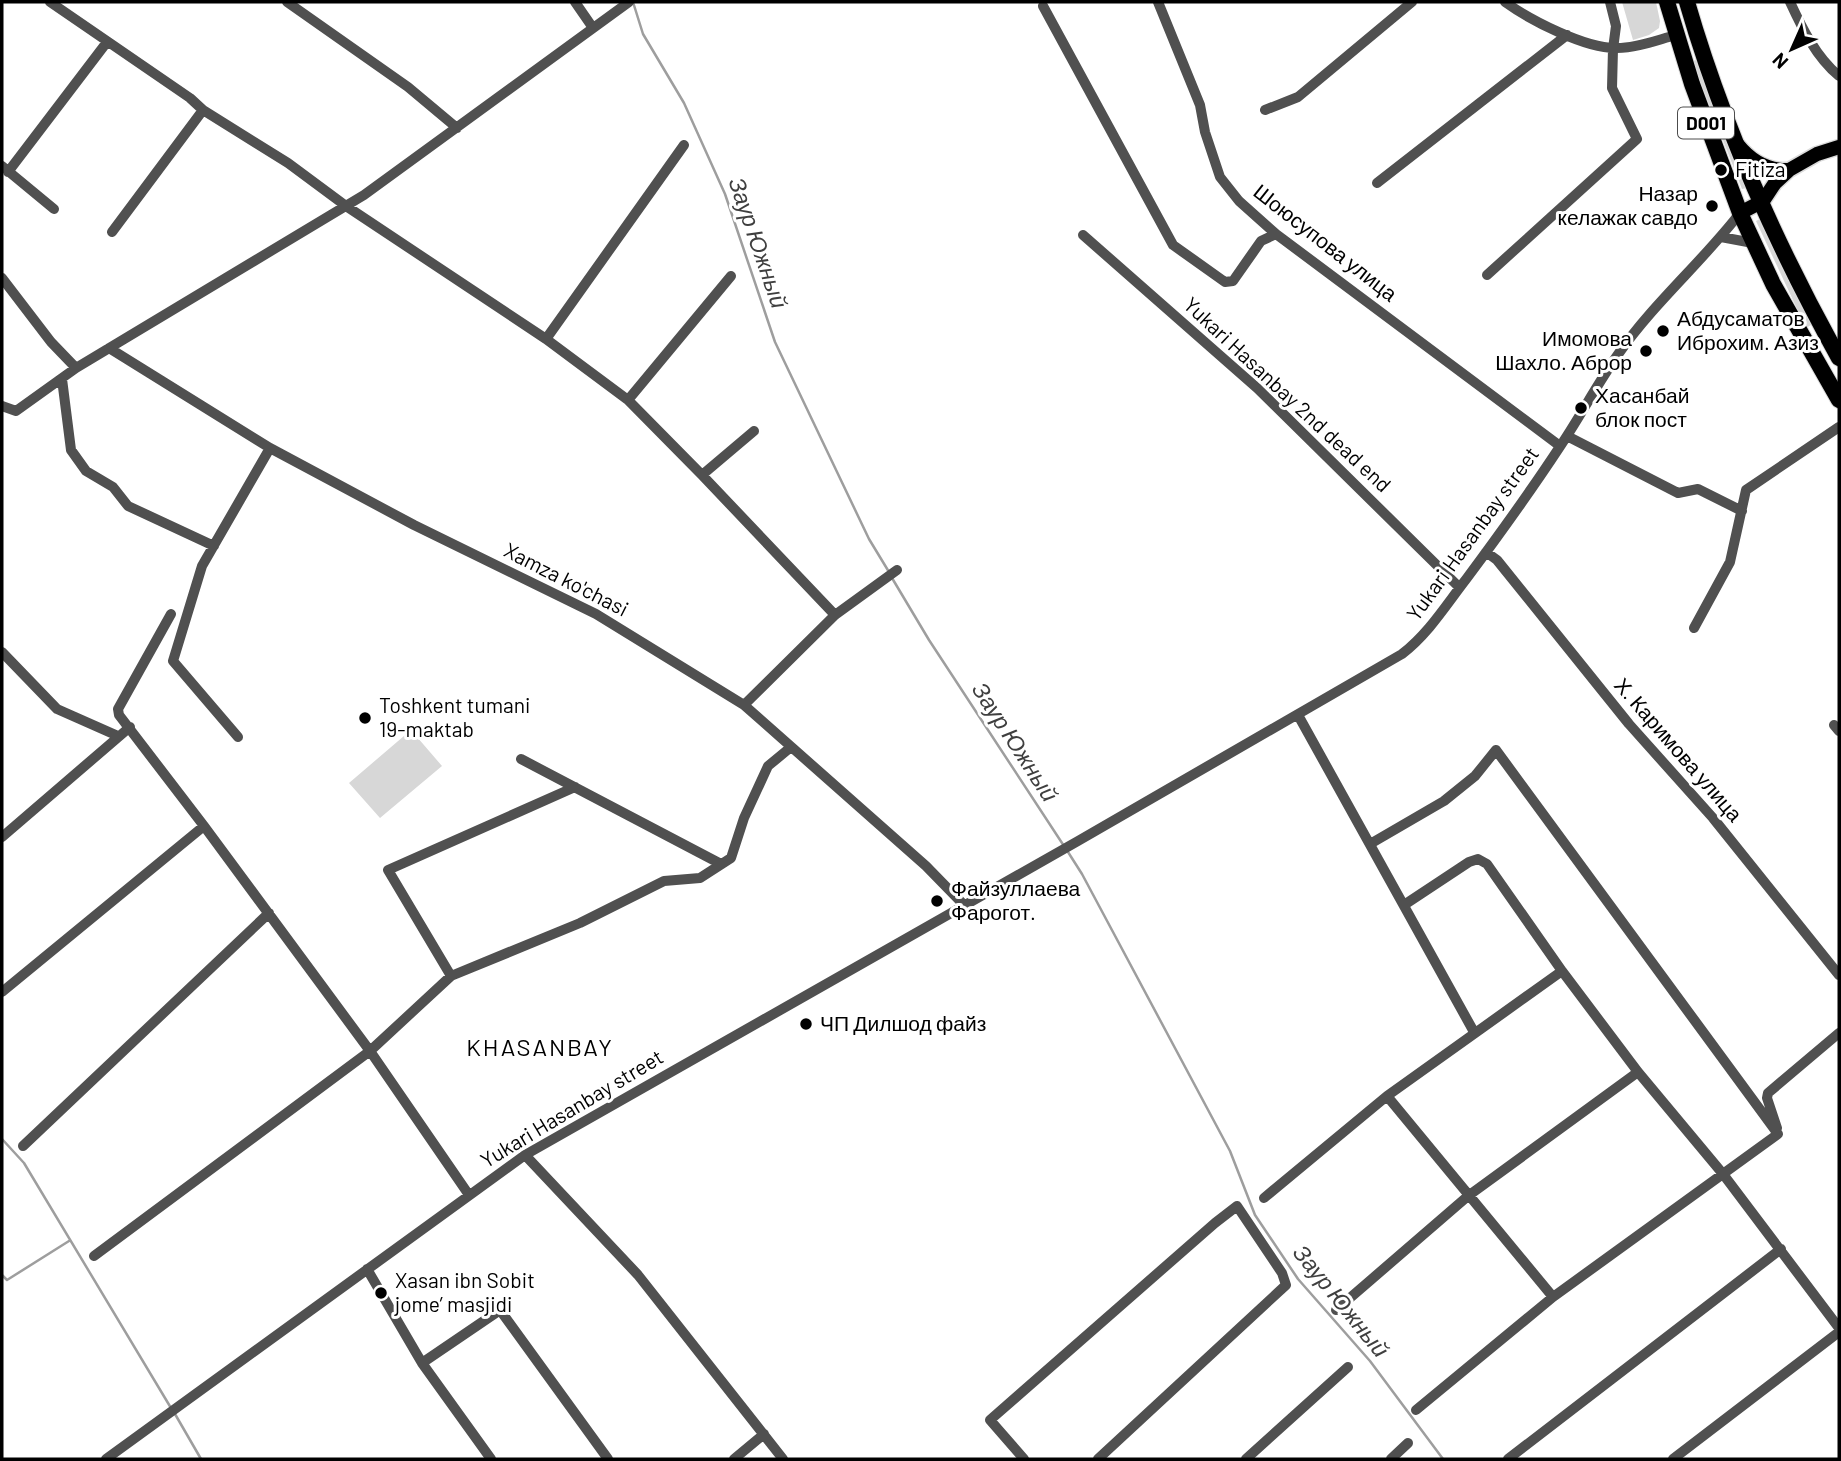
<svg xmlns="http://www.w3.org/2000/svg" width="1841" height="1461" viewBox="0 0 1841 1461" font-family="Barlow,sans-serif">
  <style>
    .grass { fill: #d7d7d7 }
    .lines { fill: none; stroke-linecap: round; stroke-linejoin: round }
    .stream { stroke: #9e9e9e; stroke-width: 2.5 }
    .major-casing { stroke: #dbdbdb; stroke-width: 17 }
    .highway-casing { stroke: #dbdbdb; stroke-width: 18 }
    .minor { stroke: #505050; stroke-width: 10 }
    .major { stroke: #000; stroke-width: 14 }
    .highway { stroke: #000; stroke-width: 16 }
    .poi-dot { fill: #000; stroke: #fff; stroke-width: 2.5 }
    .labels { text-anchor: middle; stroke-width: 6; stroke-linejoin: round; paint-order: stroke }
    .shield { fill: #fff; stroke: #4c4c4c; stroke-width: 2 }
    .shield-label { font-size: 19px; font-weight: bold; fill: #000 }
    .poi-label { font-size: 21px; fill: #000; stroke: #fff; text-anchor: start }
    .street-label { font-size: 21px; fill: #000; stroke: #fff }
    .water-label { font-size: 23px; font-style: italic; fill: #3f3f3f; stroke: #fff }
    .quarter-label { font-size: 24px; letter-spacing: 2px; fill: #000; stroke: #fff }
  </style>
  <rect width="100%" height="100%" fill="#fff"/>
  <path class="grass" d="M1622,2h34l4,19 -1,7 -10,7 -16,5z
    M1697,60l50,128 -5,1 -50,-128z
    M1760,219l51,106 -5,3 -50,-107z
    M411,730l31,36 -62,52 -31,-35z"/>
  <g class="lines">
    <path class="stream" d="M633,2l10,32 41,69 41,91 50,148 94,197 20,33
      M892,578l37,62 135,206
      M1068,852l14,22 148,277 25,64 43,64 72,82 73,98
      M2,1139l22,24 147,245
      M2,1275l5,5 62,-39
      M175,1414l26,45"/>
    <g class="major-casing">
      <path id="major" d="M1738,145c13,16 29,26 51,25
        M1740,213l23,-12 12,-18 14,-13 28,-16 22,-7"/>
    </g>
    <g class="highway-casing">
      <path id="highway" d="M1667,2l25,82 48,129 33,71 66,116
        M1687,2c35,121 91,246 152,356"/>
    </g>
    <path class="minor" d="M50,2l140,96 13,12 85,53 58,43 200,133 82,61 74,75 133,140
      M287,2l121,85 49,41
      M575,2l18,26
      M1158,2l42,103 5,27 15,45 19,24 37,33 284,212
      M1505,2c25,18 81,47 112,46 20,0 40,-8 59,-13
      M1790,2c12,26 26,55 49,74
      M1043,6l130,239 52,37 8,-1 28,-40 15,-7
      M1265,110l33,-13 114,-95
      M2,166l52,43
      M8,172l99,-130
      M1377,183l190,-148
      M112,232l91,-122
      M1083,235l174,153 202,199
      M1721,237l32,6
      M1487,275l150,-136 -25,-51 1,-39 3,-23 -6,-24
      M2,278l49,64 25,26
      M546,339l138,-194
      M109,348l161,100 144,77 182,89 148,91 182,161 38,39
      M62,379l9,71 15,21 27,16 15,19 86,40
      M628,400l103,-124
      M2,406l14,5 60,-43 288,-173 265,-193
      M1567,436l111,57 20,-4 44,22
      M702,475l52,-44
      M1486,552l11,8 132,164 84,94 126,157
      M171,614l-53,95 1,6 85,111 166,225 99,144
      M1694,628l36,-66 16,-72 93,-63
      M2,652l55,57 61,27
      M744,705l91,-90 62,-45
      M1298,715l176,317
      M1834,725l5,6
      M238,737l-65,-76 29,-95 68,-118
      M521,759l200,105
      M2,837l128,-110
      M1370,844l74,-43 31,-25 21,-26 282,384 -225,163 -137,113
      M1404,905l65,-43 9,-3 9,5 75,107 76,101 85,102 116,154
      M451,976l-63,-106 187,-83
      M2,992l202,-166
      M1387,1096l166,201
      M1777,1128l-10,-30 1,-5 71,-60
      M23,1146l246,-233
      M525,1155l113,120 145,184
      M1264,1198l123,-102 175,-125
      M94,1256l276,-205 81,-75 129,-53 84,-42 36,-3 31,-20 13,-40 24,-52 23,-19
      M367,1269l55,94 69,96
      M1336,1310l132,-114 170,-124
      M422,1363l78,-53 108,149
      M106,1459l419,-304 553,-314 324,-187c27,-21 44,-49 65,-76 32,-43 63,-86 92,-130 21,-31 38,-64 60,-95 35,-50 83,-91 121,-140
      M734,1459l30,-25
      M1024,1459l-34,-39 225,-197 22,-17 45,67 4,12 -188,174
      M1246,1459l102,-92
      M1391,1459l17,-16
      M1508,1459l273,-210
      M1673,1459l166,-127"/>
    <use href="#major" class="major"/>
    <use href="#highway" class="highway"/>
  </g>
  <g class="poi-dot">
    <circle cx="1721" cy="170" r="7"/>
    <circle cx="1712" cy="206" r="7"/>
    <circle cx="1663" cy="331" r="7"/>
    <circle cx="1646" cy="351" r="7"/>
    <circle cx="1581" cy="408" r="7"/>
    <circle cx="365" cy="718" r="7"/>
    <circle cx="937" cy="901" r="7"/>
    <circle cx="806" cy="1024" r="7"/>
    <circle cx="381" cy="1293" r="7"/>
  </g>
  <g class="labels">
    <rect class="shield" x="1678" y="107.5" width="56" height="31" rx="5"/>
    <g class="shield-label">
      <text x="1706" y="130">D001</text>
    </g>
    <g class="poi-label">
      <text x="1735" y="177">Fitiza</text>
      <text x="1698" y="201" text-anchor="end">Назар<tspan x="1698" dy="24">келажак савдо</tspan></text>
      <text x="1677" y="326">Абдусаматов<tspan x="1677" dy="24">Иброхим. Азиз</tspan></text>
      <text x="1632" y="346" text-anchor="end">Имомова<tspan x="1632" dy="24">Шахло. Аброр</tspan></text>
      <text x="1595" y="403">Хасанбай<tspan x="1595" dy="24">блок пост</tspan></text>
      <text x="379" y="713">Toshkent tumani<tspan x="379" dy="24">19-maktab</tspan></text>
      <text x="951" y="896">Файзуллаева<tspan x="951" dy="24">Фарогот.</tspan></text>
      <text x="820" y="1031">ЧП Дилшод файз</text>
      <text x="395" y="1288">Xasan ibn Sobit<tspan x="395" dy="24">jome’ masjidi</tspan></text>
    </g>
    <g class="street-label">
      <text transform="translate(1325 243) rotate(38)" y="7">Шоюсупова улица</text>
      <text transform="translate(1287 395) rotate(43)" y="7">Yukari Hasanbay 2nd dead end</text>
      <text transform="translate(1473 534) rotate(-54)" y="7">Yukari Hasanbay street</text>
      <text transform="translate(566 580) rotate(27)" y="7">Xamza ko'chasi</text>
      <text transform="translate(1678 750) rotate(49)" y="7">Х. Каримова улица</text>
      <text transform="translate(572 1109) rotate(-31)" y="7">Yukari Hasanbay street</text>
    </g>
    <g class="water-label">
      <text transform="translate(758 243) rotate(71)" y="8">Заур Южный</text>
      <text transform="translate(1015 742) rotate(57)" y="8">Заур Южный</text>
      <text transform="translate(1341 1301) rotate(51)" y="8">Заур Южный</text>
    </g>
    <g class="quarter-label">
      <text x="540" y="1056">KHASANBAY</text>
    </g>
  </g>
  <rect width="1841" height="1461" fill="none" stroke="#000000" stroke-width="7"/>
  <g transform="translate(1792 49) rotate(225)" stroke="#ffffff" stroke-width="5" paint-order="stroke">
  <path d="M0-5L12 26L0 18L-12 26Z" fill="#000000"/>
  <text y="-10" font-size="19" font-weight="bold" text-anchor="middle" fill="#000000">N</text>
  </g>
</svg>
